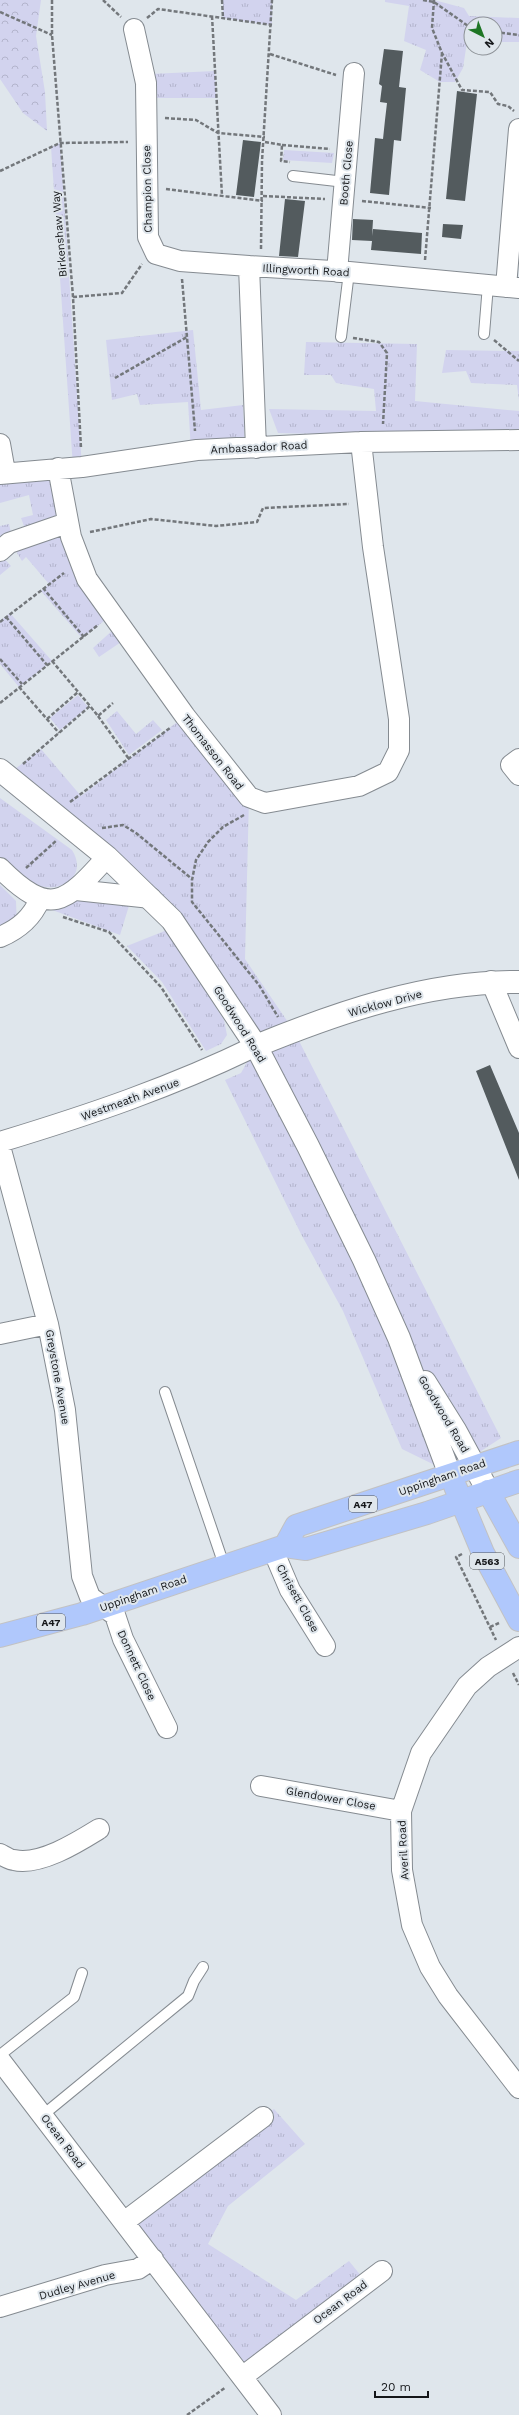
<svg xmlns="http://www.w3.org/2000/svg" width="519" height="2415" viewBox="0 0 519 2415" font-family="'Work Sans',sans-serif">
  <style>
    .grass { fill: url(#grass-tufts) }
    .forest { fill: url(#forest-crowns) }
    .building { fill: #535b5e }
    .lines { fill: none; stroke-linecap: round; stroke-linejoin: round }
    .service-casing { stroke: #858b91; stroke-width: 12 }
    .minor-casing { stroke: #858b91; stroke-width: 22 }
    .tertiary-casing { stroke: #858b91; stroke-width: 24 }
    .trunk-casing { stroke: #c2c2c3; stroke-width: 24 }
    .path { stroke: #73777b; stroke-width: 2.5; stroke-dasharray: 4 2; stroke-linecap: butt }
    .service { stroke: #fff; stroke-width: 10 }
    .minor { stroke: #fff; stroke-width: 20 }
    .tertiary { stroke: #fff; stroke-width: 22 }
    .trunk { stroke: #b0c8fc; stroke-width: 22 }
    .labels { text-anchor: middle; stroke-width: 4; stroke-linejoin: round; paint-order: stroke }
    .shield { fill: #dfe6ec; stroke: #515458; stroke-width: 1 }
    .shield-label { font-size: 10px; font-weight: bold; fill: #141619 }
    .street-label { font-size: 11px; fill: #141619; stroke: #dfe6ec }
  </style>
  <defs>
    <pattern id="grass-tufts" width="24" height="20" patternUnits="userSpaceOnUse"><rect width="24" height="20" fill="#d2d3ee"/><path d="M3 7l-1-3M5 7V3M7 7l1-3M15 17l-1-3M17 17v-4M19 17l1-3" fill="none" stroke="#b3b4cc"/></pattern>
    <pattern id="forest-crowns" width="20" height="18" patternUnits="userSpaceOnUse"><rect width="20" height="18" fill="#d2d3ee"/><path d="M2 6a3 3 0 1 1 6 0M12 15a3 3 0 1 1 6 0" fill="none" stroke="#b3b4cc"/></pattern>
  </defs>
  <rect width="100%" height="100%" fill="#dfe6ec"/>
  <path class="grass" d="M223,0h49v25l-49,-7z
    M385,0h49l30,8 5,8 50,2v24h-24v-18h-24v18h-4l-4,26 -8,14h-15l-20,-12 6,-20 -22,-9 5,-35 -24,-4z
    M215,71l1,27h-64l-2,-24z
    M60,143l22,324h-9l-22,-320z
    M284,150l50,3 -2,10 -49,-3z
    M193,330l8,80 42,-5 2,43 -54,2 -3,-48 -48,3 -3,-11 -25,6 -6,-60z
    M306,342l111,2 -2,57 104,10v28l-241,-6 -9,-24 107,2 -2,-22 -38,-6 -5,-8h-27z
    M446,350l73,1v49l-2,-15 -46,-2 -5,-12 -24,2z
    M0,444l5,28 53,-4 9,55 46,91 -31,24 -41,-47 8,-7 -23,-27 -4,4 -5,-8 -1,-12 12,-4 -7,-19 12,-3 -4,-20 -29,8z
    M9,524l2,9 -11,18v-25z
    M0,554l11,12 -11,9z
    M10,613l42,48 -33,26 -19,-23v-43z
    M115,628l9,12 -25,17 -6,-9z
    M78,695l10,12 -28,23 -10,-12z
    M117,711l19,23 17,-14 9,10 -33,25 -23,-35z
    M185,716l64,81 -4,162 49,72 207,407 -52,34 -47,-23 -59,-138 -42,-77 -76,-154 16,-7 15,-27 -77,-126 -173,-144 35,-27 40,47z
    M0,798l72,52c17,27 -13,45 -38,34 -13,-5 -24,-17 -34,-27z
    M0,885l16,16 1,27 -17,5z
    M94,895l38,1 -12,39 -76,-28z
    M167,930l57,90 3,15 -6,9 -15,7 -44,-69 -35,-36z
    M274,2109l31,35 -77,62 -20,38 88,56 53,-39 17,21 -124,95 -118,-155z"/>
  <path class="forest" d="M0,0h41l-5,36 9,56 2,39 -24,-18 -23,-34z"/>
  <path class="building" d="M384,49l19,2 -4,36 7,1 -5,53 -7,-1 -5,55 -19,-2 5,-55 8,1 2,-19 2,-17 -7,-1 2,-16 -3,-2z
    M457,91l20,3 -12,107 -19,-2z
    M243,140l18,2 -7,55 -18,-2z
    M285,199l20,2 -7,56 -19,-1z
    M353,219l20,1 -1,16 1,-7 49,4 -1,21 -50,-4 1,-9 -20,-1z
    M443,224l20,1 -2,14 -19,-2z
    M490,1065l29,68v47l-43,-109z"/>
  <g class="lines">
    <g class="service-casing">
      <path id="service" d="M293,176l52,6
        M484,334l4,-49
        M341,337l8,-65
        M165,1392l59,173
        M0,2055l74,-58 8,-24
        M43,2115l145,-119 6,-15 9,-14"/>
    </g>
    <g class="minor-casing">
      <path id="minor" d="M134,29l12,54 2,154 8,17 24,7 69,5
        M337,272l17,-199
        M506,287l13,-158
        M0,444l5,28
        M256,448l-7,-182 100,6 170,16
        M58,468l13,69 16,42 98,137 64,81 16,6 94,-17 29,-14 11,-22v-31l-26,-172 -12,-105
        M0,474l82,-7 115,-17 164,-8 158,-2
        M0,551l9,-8 58,-20
        M519,759l-8,6 8,10
        M0,868c50,50 65,36 107,-11
        M76,890l75,8
        M0,937c19,-8 32,-19 40,-38
        M491,981l28,67
        M0,1142c89,-27 172,-55 256,-96
        M0,1146l48,178 17,86 17,166 8,21 25,18 8,24 44,89
        M0,1334l48,-10
        M273,1550l17,40 35,56
        M519,1647l-31,20 -21,19 -46,67 -20,58 1,59 10,55 18,42 18,29 71,92
        M261,1786l140,25
        M0,1854c4,2 10,6 14,6 26,6 64,-18 85,-31
        M0,2060l271,355
        M124,2222l139,-105
        M0,2307l105,-32 33,-6 15,-10
        M242,2377l140,-106"/>
    </g>
    <g class="tertiary-casing">
      <path id="tertiary" d="M0,770l107,87 65,63 84,126 52,100 56,114 35,78 51,137
        M256,1046c83,-34 173,-65 263,-64
        M425,1382l30,48 33,61"/>
    </g>
    <g class="trunk-casing">
      <path id="trunk" d="M455,1486l28,67 36,67
        M488,1491l31,56
        M285,1546l11,-20 223,-74
        M0,1636l82,-22 203,-68 21,3 121,-36 92,-32"/>
    </g>
    <path class="path" d="M52,0v35l21,262 8,151
      M103,0l18,17
      M222,0l1,18
      M423,0l11,2 37,26
      M434,0l-2,28 10,25 20,37 28,2 8,12 10,2 6,5
      M0,12l52,23
      M212,16l10,180
      M147,18l11,-9 114,16
      M495,32l24,3
      M270,54l66,21
      M165,118l31,2 22,13 47,4
      M265,142l17,3 -1,16 9,1
      M282,145l48,4
      M0,171l60,-28 68,-1
      M166,189l97,12
      M263,196l62,3
      M362,201l69,7
      M261,249l1,-88 10,-161
      M425,260l17,-207
      M182,279l13,152
      M73,297l49,-4 20,-29
      M353,338l26,4 8,11 -4,71
      M494,340l25,21
      M115,378l72,-41
      M90,532l61,-13 65,7 41,-4 6,-14 86,-4
      M43,588l41,49
      M6,617l41,48
      M0,622l64,-49
      M0,659l22,25
      M52,661l38,45
      M19,687l40,46
      M0,703l98,-78
      M98,716l31,43
      M47,719l31,-27
      M23,764l67,-58 8,10 15,-13
      M70,802l100,-74
      M244,815l-21,12 -15,15 -12,18 -4,20v22l67,83 19,32
      M102,828l21,-3 13,8 56,46
      M26,868l31,-28
      M63,917l46,15 52,55 41,63
      M462,1554l-6,3 40,83
      M490,1627l9,-4
      M513,1673l6,12
      M187,2415l39,-28"/>
    <use href="#service" class="service"/>
    <use href="#minor" class="minor"/>
    <use href="#tertiary" class="tertiary"/>
    <use href="#trunk" class="trunk"/>
  </g>
  <g class="labels">
    <g class="shield">
      <rect x="349" y="1496" width="28" height="16" rx="3"/>
      <rect x="470" y="1553" width="34" height="16" rx="3"/>
      <rect x="37" y="1614" width="28" height="16" rx="3"/>
    </g>
    <g class="shield-label">
      <text x="363" y="1508">A47</text>
      <text x="487" y="1565">A563</text>
      <text x="51" y="1626">A47</text>
    </g>
    <g class="street-label">
      <text transform="translate(346 173) rotate(-85)" y="4">Booth Close</text>
      <text transform="translate(147 189) rotate(-91)" y="4">Champion Close</text>
      <text transform="translate(59 234) rotate(-95)" y="4">Birkenshaw Way</text>
      <text transform="translate(306 270) rotate(3)" y="4">Illingworth Road</text>
      <text transform="translate(259 447) rotate(-3)" y="4">Ambassador Road</text>
      <text transform="translate(213 752) rotate(52)" y="4">Thomasson Road</text>
      <text transform="translate(385 1003) rotate(-15)" y="4">Wicklow Drive</text>
      <text transform="translate(240 1024) rotate(58)" y="4">Goodwood Road</text>
      <text transform="translate(130 1099) rotate(-20)" y="4">Westmeath Avenue</text>
      <text transform="translate(58 1377) rotate(80)" y="4">Greystone Avenue</text>
      <text transform="translate(444 1414) rotate(59)" y="4">Goodwood Road</text>
      <text transform="translate(442 1477) rotate(-19)" y="4">Uppingham Road</text>
      <text transform="translate(143 1593) rotate(-19)" y="4">Uppingham Road</text>
      <text transform="translate(298 1598) rotate(61)" y="4">Chrisett Close</text>
      <text transform="translate(137 1665) rotate(65)" y="4">Donnett Close</text>
      <text transform="translate(331 1798) rotate(10)" y="4">Glendower Close</text>
      <text transform="translate(403 1850) rotate(-93)" y="4">Averil Road</text>
      <text transform="translate(63 2141) rotate(53)" y="4">Ocean Road</text>
      <text transform="translate(77 2285) rotate(-16)" y="4">Dudley Avenue</text>
      <text transform="translate(340 2302) rotate(-37)" y="4">Ocean Road</text>
    </g>
  </g>
  <g transform="translate(483 36) rotate(138)"><circle r="19" fill="#dfe6ec" stroke="#8e9398"/>
  <path d="M0-3L7 15L0 10L-7 15Z" fill="#1e7624"/>
  <text y="-6" font-size="11" font-weight="bold" text-anchor="middle" fill="#141619">N</text>
  </g>
  <path d="M375 2391v6h53v-6" fill="none" stroke="#141619" stroke-width="2"/>
  <text x="381" y="2391" font-size="12" fill="#141619" stroke="#dfe6ec" stroke-width="3" paint-order="stroke">20 m</text>
</svg>
